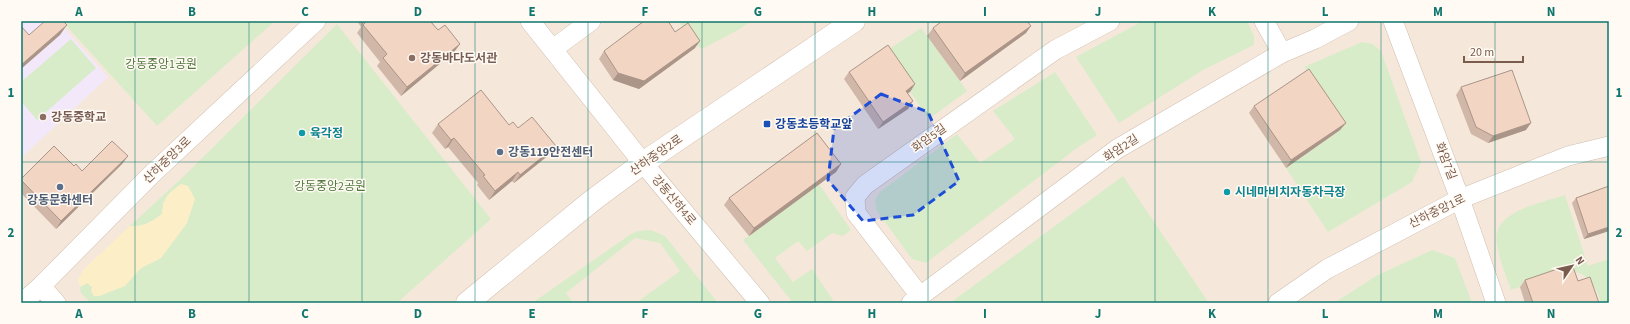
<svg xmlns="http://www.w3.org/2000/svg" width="1630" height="324" viewBox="0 0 1630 324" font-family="'Source Sans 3','Noto Sans KR',sans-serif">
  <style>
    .residential { fill: #f5e8da }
    .education { fill: #f3e8fa }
    .green { fill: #d8ecc9 }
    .sand { fill: #fcefc7 }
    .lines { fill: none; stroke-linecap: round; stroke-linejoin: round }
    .minor-casing { stroke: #d1beb0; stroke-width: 20 }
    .secondary-casing { stroke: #d6c0b0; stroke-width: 23 }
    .minor { stroke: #fff; stroke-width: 19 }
    .secondary { stroke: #fff; stroke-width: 22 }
    .wall { fill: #d1b7a8 }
    .shaded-wall { fill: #aa9588 }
    .building { fill: #f3d5c3; stroke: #aa9588 }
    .marked { fill: #1d4ed8; fill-opacity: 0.2; stroke: #1d4ed8; stroke-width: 3; stroke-dasharray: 8 5; stroke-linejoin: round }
    .grid { fill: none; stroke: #0f766e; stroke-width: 1; stroke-opacity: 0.55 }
    .education-dot { fill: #8d6e63; stroke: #fffaf3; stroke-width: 1.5 }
    .transit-dot { fill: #1a4fb4; stroke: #fffaf3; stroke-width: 1.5 }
    .culture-dot { fill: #0f9aa8; stroke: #fffaf3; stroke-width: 1.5 }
    .service-dot { fill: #5c6f8a; stroke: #fffaf3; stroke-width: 1.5 }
    .labels { text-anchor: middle; stroke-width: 3; stroke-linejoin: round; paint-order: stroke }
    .education-label { font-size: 12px; font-weight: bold; fill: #785e54; stroke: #fffaf3; text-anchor: start }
    .park-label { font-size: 12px; fill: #537a41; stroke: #fffaf3 }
    .transit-label { font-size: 12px; font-weight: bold; fill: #164399; stroke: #fffaf3; text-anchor: start }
    .culture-label { font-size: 12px; font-weight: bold; fill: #0d838f; stroke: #fffaf3; text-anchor: start }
    .street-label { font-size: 12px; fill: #7a5c4d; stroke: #fffaf3 }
    .service-label { font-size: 12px; font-weight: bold; fill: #4e5e75; stroke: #fffaf3; text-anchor: start }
    .neatline { fill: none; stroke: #0f766e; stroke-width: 1.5 }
    .grid-label { font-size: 13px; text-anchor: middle; font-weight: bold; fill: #0f766e }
  </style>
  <rect width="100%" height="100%" fill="#fdf6ec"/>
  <path class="residential" d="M21,21h1588v282h-1588z"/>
  <path class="education" d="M21,21h37l50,56 -87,81z"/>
  <path class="green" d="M62,21h213l-118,105z
    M678,21h73l-13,9 -36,19 -6,-4z
    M1143,21h104l7,15v9l-51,25 -84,53 -43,-66z
    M337,24l154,195 -94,84h-306l-10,-10 -1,-6 7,-4 5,4 2,9h5l25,-10 17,-18 20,-10 26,-35 -24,-22v12c-11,9 -20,14 -33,13l54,-50z
    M921,28l46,63 -38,28 -46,-66z
    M71,39l25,29 -59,52 -16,-19v-19z
    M1362,42l11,2 8,7 40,111 -9,20 -84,50 -42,-64 54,-38 -2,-14 -34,-49z
    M1055,72l42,63 -20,13 -151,115 -14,-4 -35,-48 -2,-11 5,-8 77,-58 23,29 35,-24 -22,-28z
    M1123,176l86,127h-259z
    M819,184l32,46 -8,6 -11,-3 -25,18 -9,-10 -23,17 18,24 19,-13 21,31 -3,3h-37l-50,-63z
    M1565,195l23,71 21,-7v44h-8c-5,-18 -14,-32 -34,-32l-56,19c-5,-15 -17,-42 -14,-57 4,-23 50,-32 68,-38z
    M651,230l14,6 53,67h-82l44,-32 -20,-28 -25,-5 -69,55 7,10h-41l99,-69 7,-3z
    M1432,250l23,8 17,45h-138l42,-27z"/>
  <path class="sand" d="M181,184l7,2 7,13 -8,24 -26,35 -20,10 -16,18 -26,10h-5l-3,-5 1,-4 -5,-4 -7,4 -2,-8 7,-11 45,-42c13,1 22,-4 32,-12 1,-16 6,-21 19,-30z"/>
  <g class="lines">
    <g class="minor-casing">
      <path id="minor" d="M530,21l113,142 117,140
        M1264,21l18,32
        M1393,21l67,178 36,104
        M553,49l38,-28
        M41,286l15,17
        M920,296l-64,-83 -1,-16 10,-12 190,-135 55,-29
        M22,303l19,-17 111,-112 164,-153
        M911,303l206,-154 165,-96 33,-14 34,-18
        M1278,303l49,-34 133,-70 108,-43 41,-10"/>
    </g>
    <g class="secondary-casing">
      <path id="secondary" d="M467,303l126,-103 50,-37 211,-142"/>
    </g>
    <use href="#minor" class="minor"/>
    <use href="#secondary" class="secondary"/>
  </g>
  <path class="wall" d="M357,21h73l8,9 22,14 -6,8 -53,44 -24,-30 3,-4 -23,-29 4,-6z
    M933,28l93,5 -66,48 -33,-45z
    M675,32l20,16 -56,41 -26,-9 -14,-21 5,-8z
    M849,72l66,12 -5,8 -3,1 6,8 -5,8 -30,20 -34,-50z
    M1461,87l65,43 -38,13 -17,-9 -15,-39z
    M1254,106l92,17 -6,7 -54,38 -37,-55z
    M438,124l71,1 9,3 38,18 -6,8 -36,29 -2,-2 -23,19 -12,-15 1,-2 -30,-36 -3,2 -13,-16z
    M128,156l-6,8 -66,65 -35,-36v-14l53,-13 8,5z
    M841,164l-5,8 -87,64 -25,-31 5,-7z
    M1576,198l33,33 -25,8 -12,-36z
    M1525,280l53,1 21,22h-74l-5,-16z"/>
  <path class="shaded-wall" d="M67,25l-7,10 -39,34v-4z
    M1031,26l-5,7 -66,48 5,-8z
    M700,41l-5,7 -56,41 -26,-9 5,-7z
    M460,44l-6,8 -53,44 6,-9z
    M915,84l-5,8 -10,6 6,-7z
    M913,101l-5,8 -30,20 5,-7z
    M1346,123l-6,7 -54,38 5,-8z
    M1531,123l-5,7 -38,13 5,-7z
    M454,138l-6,9 -3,2 6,-9z
    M556,146l-6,8 -36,29 6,-8z
    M128,156l-6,8 -66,65 5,-8z
    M841,164l-5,8 -87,64 5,-8z
    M518,172l-6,9 -23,19 6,-9z
    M1609,227v4l-25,8 4,-5z"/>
  <path class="building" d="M45,21h18l4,4 -46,40v-39l8,9z
    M367,21h63l8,9 7,-5 15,19 -53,43 -24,-29 4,-4 -24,-29z
    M644,21h24l7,11 13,-9 12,18 -56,40 -26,-8 -14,-22z
    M942,21h85l4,5 -66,47 -32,-45z
    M888,45l27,39 -9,7 7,10 -30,21 -34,-50z
    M1309,69l37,54 -55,37 -37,-54z
    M1512,70l19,53 -38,13 -17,-9 -15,-40z
    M481,90l28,35 4,-3 5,6 14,-11 24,29 -36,29 -2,-3 -23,19 -12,-15 2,-1 -31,-37 -3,2 -13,-16z
    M817,133l24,31 -87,64 -25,-30z
    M112,141l16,15 -67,65 -40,-41v-1l33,-33 20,20 2,-2 6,7z
    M1609,186v41l-21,7 -12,-36z
    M1572,264l6,17 12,-4 9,26h-66l-8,-23z"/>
  <path class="marked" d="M881,94l47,18 31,69 -46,34 -50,6 -35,-41 6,-51z"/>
  <path class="grid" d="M135,21v282M249,21v282M362,21v282M475,21v282M588,21v282M702,21v282M815,21v282M928,21v282M1042,21v282M1155,21v282M1268,21v282M1381,21v282M1495,21v282M21,162h1588"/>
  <g class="education-dot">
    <circle cx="412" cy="58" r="4"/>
    <circle cx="43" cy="117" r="4"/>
  </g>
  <rect class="transit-dot" x="763" y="120" width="8" height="8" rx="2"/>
  <g class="culture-dot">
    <circle cx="302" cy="133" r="4"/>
    <circle cx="1227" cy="192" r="4"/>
  </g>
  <g class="service-dot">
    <circle cx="500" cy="152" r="4"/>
    <circle cx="60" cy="187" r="4"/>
  </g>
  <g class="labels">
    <g class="education-label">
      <text x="420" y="62">강동바다도서관</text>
      <text x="51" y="121">강동중학교</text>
    </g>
    <g class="park-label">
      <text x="161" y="68">강동중앙1공원</text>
      <text x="330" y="190">강동중앙2공원</text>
    </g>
    <g class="transit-label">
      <text x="775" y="128">강동초등학교앞</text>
    </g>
    <g class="culture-label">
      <text x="310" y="137">육각정</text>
      <text x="1235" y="196">시네마비치자동차극장</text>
    </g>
    <g class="street-label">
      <text transform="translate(929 138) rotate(-36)" y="4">화암5길</text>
      <text transform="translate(1121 148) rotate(-33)" y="4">화암2길</text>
      <text transform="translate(656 155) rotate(-35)" y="4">산하중앙2로</text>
      <text transform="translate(167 160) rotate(-44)" y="4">산하중앙3로</text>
      <text transform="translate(1446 161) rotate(69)" y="4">화암7길</text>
      <text transform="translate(674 200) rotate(50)" y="4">강동산하4로</text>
      <text transform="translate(1437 211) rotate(-26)" y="4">산하중앙1로</text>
    </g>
    <g class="service-label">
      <text x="508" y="156">강동119안전센터</text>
      <text x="60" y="204" text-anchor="middle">강동문화센터</text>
    </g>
  </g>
  <rect width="1630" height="324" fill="none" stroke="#fffaf3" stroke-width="44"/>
  <g transform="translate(1572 266) rotate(56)" stroke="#fffaf3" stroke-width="3" paint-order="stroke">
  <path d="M0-3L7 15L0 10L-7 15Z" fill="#7a5c4d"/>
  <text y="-6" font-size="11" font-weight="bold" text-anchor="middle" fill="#7a5c4d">N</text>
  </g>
  <path d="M1464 56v6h59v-6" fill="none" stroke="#7a5c4d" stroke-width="2"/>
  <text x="1470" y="56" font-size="12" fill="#7a5c4d" stroke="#fffaf3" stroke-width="3" paint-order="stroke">20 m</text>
  <rect x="22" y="22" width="1586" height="280" class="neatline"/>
  <g class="grid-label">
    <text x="79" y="16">A</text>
    <text x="192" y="16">B</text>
    <text x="305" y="16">C</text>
    <text x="418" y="16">D</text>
    <text x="532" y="16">E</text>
    <text x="645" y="16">F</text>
    <text x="758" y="16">G</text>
    <text x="872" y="16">H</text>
    <text x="985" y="16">I</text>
    <text x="1098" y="16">J</text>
    <text x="1212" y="16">K</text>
    <text x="1325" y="16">L</text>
    <text x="1438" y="16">M</text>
    <text x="1551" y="16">N</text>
    <text x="11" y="97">1</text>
    <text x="1619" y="97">1</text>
    <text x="11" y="237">2</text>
    <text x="1619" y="237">2</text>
    <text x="79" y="318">A</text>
    <text x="192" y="318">B</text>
    <text x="305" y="318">C</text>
    <text x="418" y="318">D</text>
    <text x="532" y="318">E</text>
    <text x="645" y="318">F</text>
    <text x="758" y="318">G</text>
    <text x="872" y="318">H</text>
    <text x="985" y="318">I</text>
    <text x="1098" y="318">J</text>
    <text x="1212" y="318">K</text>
    <text x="1325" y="318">L</text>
    <text x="1438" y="318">M</text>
    <text x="1551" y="318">N</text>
  </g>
</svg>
